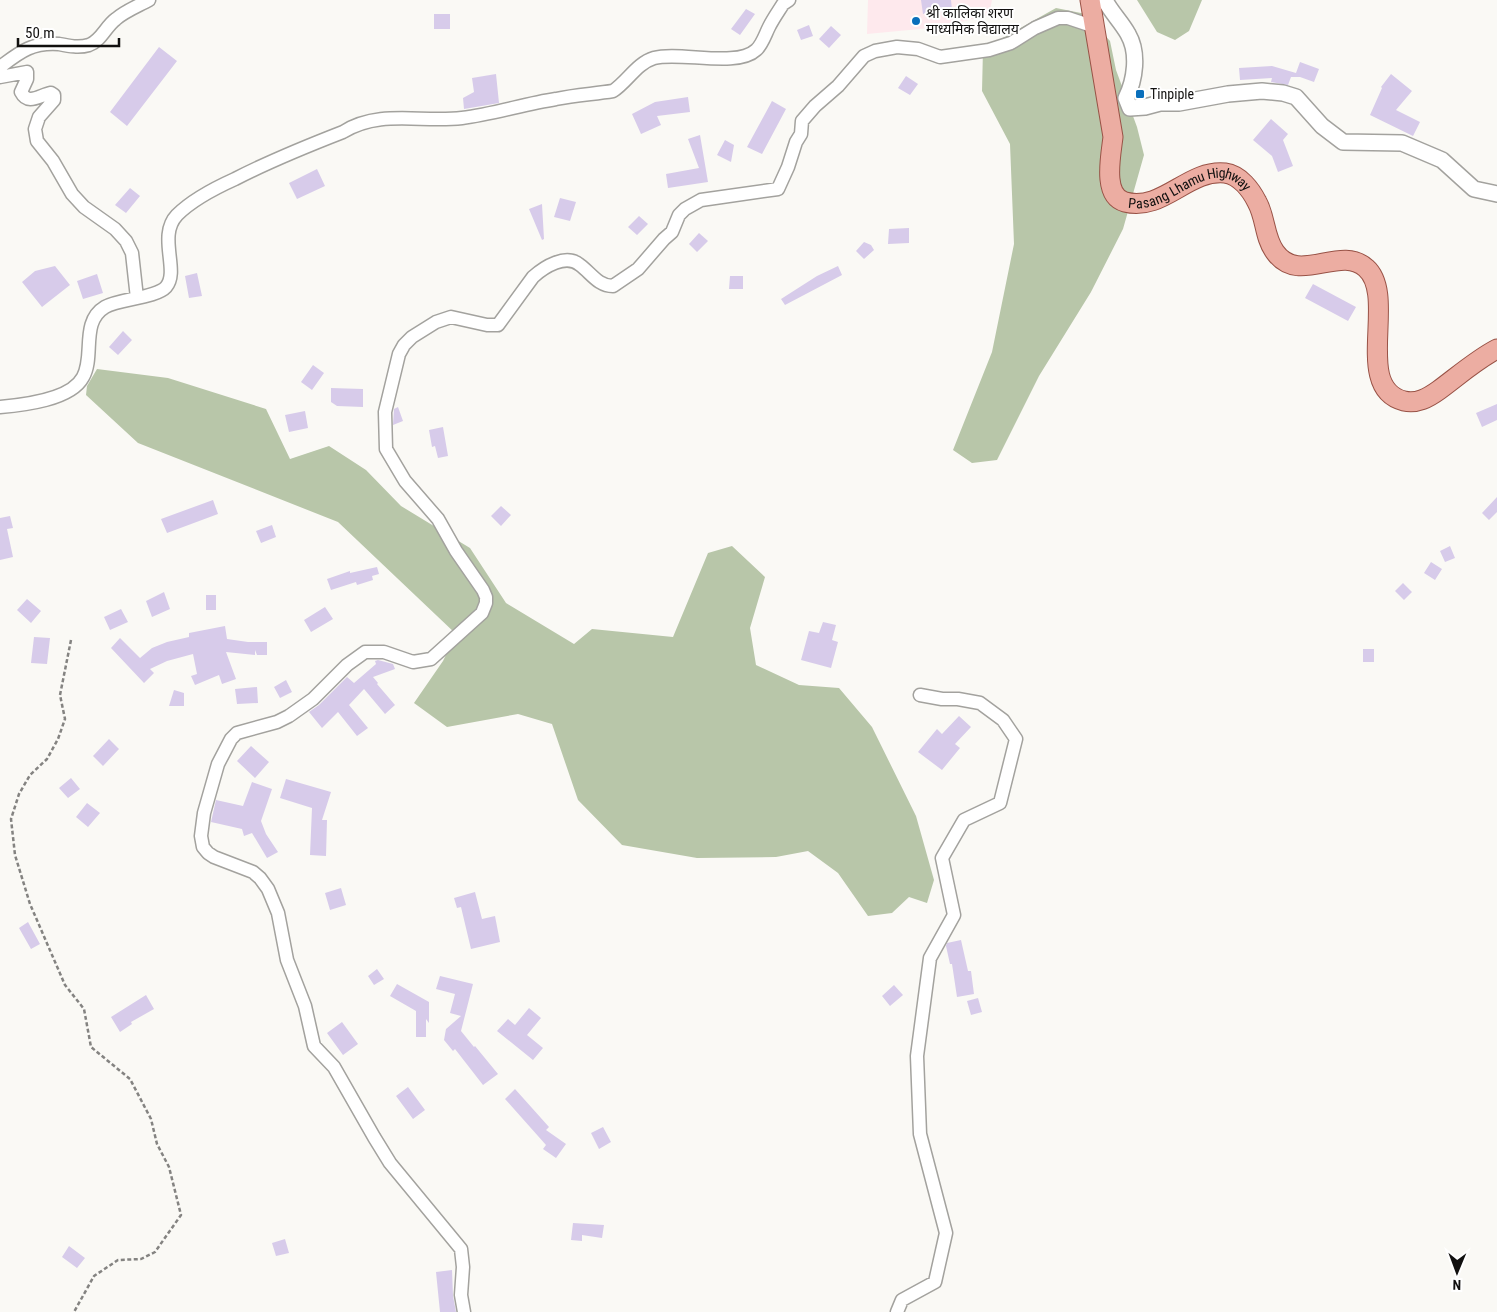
<svg xmlns="http://www.w3.org/2000/svg" width="1497" height="1312" viewBox="0 0 1497 1312" font-family="'Roboto Condensed','Noto Sans Devanagari',sans-serif">
  <style>
    .education { fill: #fee9ed }
    .forest { fill: #b8c6a9 }
    .building { fill: #d7cbea }
    .lines { fill: none; stroke-linecap: round; stroke-linejoin: round }
    .minor-casing { stroke: #a3a29e; stroke-width: 15 }
    .tertiary-casing { stroke: #a3a29e; stroke-width: 18 }
    .primary-casing { stroke: #985246; stroke-width: 21 }
    .path { stroke: #848381; stroke-width: 2.5; stroke-dasharray: 4 2.5; stroke-linecap: butt }
    .minor { stroke: #fff; stroke-width: 12 }
    .tertiary { stroke: #fff; stroke-width: 15 }
    .primary { stroke: #ecada2; stroke-width: 19 }
    .poi-dot { fill: #0a6fbb; stroke: #fff; stroke-width: 2 }
    .labels { text-anchor: middle; stroke-width: 4; stroke-linejoin: round; paint-order: stroke }
    .poi-label { font-size: 14px; fill: #11100f; stroke: #fff; text-anchor: start }
    .street-label { font-size: 14px; fill: #11100f; stroke: #fff }
  </style>
  <rect width="100%" height="100%" fill="#faf9f5"/>
  <path class="education" d="M868,0h124l-3,15 -48,12 -74,7z"/>
  <path class="forest" d="M1137,0h65l-13,31 -14,9 -18,-8z
    M1056,8l30,6 24,27 6,29 21,57 7,28 -21,74 -32,63 -52,84 -42,84 -25,3 -19,-13 39,-98 22,-108 -4,-100 -28,-53 1,-42z
    M97,369l71,9 98,31 24,50 39,-13 37,24 35,36 69,42 36,55 68,41 18,-15 81,8 35,-84 24,-7 33,31 -15,51 6,37 43,20 40,3 33,39 44,89 18,64 -7,23 -18,-6 -17,16 -24,3 -30,-43 -30,-22 -32,6 -79,1 -75,-13 -44,-45 -26,-76 -34,-10 -71,13 -33,-24 29,-42 13,-27 -118,-112 -200,-79 -52,-48 1,-9z"/>
  <path class="building" d="M921,0h30l1,10 -29,4z
    M746,9l9,5 -15,21 -9,-6z
    M434,14h16v15h-16z
    M809,25l4,11 -12,4 -4,-10z
    M831,26l10,9 -12,13 -10,-9z
    M159,47l18,14 -50,65 -17,-14z
    M1300,62l19,7 -5,13 -14,-5h-9l-3,8 -17,-3 1,-4 -32,2 -1,-12 33,-2 24,7z
    M496,74l3,29 -35,6 -1,-11 11,-6 -2,-14z
    M1391,74l21,17 -16,19 24,12 -7,14 -43,-21 12,-27 -1,-1z
    M906,76l12,8 -8,11 -12,-7z
    M688,97l2,15 -33,4 4,9 -20,9 -9,-20 23,-12z
    M772,101l14,8 -24,45 -15,-7z
    M1271,119l17,15 -5,6 10,26 -15,6 -6,-16 -19,-16z
    M700,135l8,47 -40,6 -2,-14 33,-6 -11,-29z
    M725,140l9,5 -3,17 -14,-7z
    M317,169l8,17 -28,13 -8,-16z
    M130,188l10,8 -14,17 -11,-8z
    M560,198l16,4 -6,19 -16,-4z
    M542,204l2,35 -2,1 -13,-31z
    M639,216l9,8 -11,11 -9,-8z
    M909,228v15l-21,1 1,-15z
    M699,233l9,8 -11,11 -8,-8z
    M864,242l7,3 3,5 -10,9 -8,-8z
    M55,266l15,19 -28,22 -20,-25 13,-11z
    M838,266l4,9 -57,30 -4,-6 36,-23z
    M197,273l5,23 -13,2 -4,-22z
    M97,274l6,19 -20,6 -6,-18z
    M730,276h13v13h-14z
    M1313,284l43,23 -8,14 -43,-23z
    M123,331l9,9 -14,15 -9,-8z
    M313,365l11,8 -12,17 -11,-8z
    M331,388l32,1v18l-26,-1 -6,-4z
    M1497,404v16l-15,7 -6,-14z
    M398,407l5,14 -10,4 1,-16z
    M305,411l3,17 -19,4 -4,-17z
    M443,427l5,29 -10,2 -3,-12 -3,1 -3,-17z
    M1497,497v15l-8,8 -7,-7z
    M213,500l5,14 -51,19 -6,-14z
    M501,506l10,9 -10,11 -10,-10z
    M10,516l3,12 -6,1 6,28 -13,3v-42z
    M272,525l4,12 -15,6 -5,-12z
    M1450,546l5,12 -10,4 -5,-11z
    M1431,562l11,7 -7,11 -11,-7z
    M377,567l2,7 -7,2 1,4 -16,5 -1,-3 -25,8 -4,-11 23,-8v2z
    M1403,583l9,9 -8,8 -9,-9z
    M164,592l6,17 -18,8 -6,-16z
    M206,595h10v15h-10z
    M27,599l14,12 -10,12 -14,-13z
    M325,607l8,12 -22,13 -7,-12z
    M121,609l7,13 -18,8 -6,-13z
    M823,622l13,3 -4,15 6,2 -7,26 -30,-8 8,-29 10,2z
    M225,626l2,13 21,3h19v13h-10l-2,-5v5l-29,-3 10,27 -14,5 -3,-9 -24,10 -4,-9 6,-2 -4,-20 -26,7 -17,8 4,4 -10,10 -33,-35 9,-10 20,20 12,-10 15,-6 22,-5v-4z
    M34,637l16,1 -3,26 -16,-1z
    M1363,649h11v13h-11z
    M378,660l15,4 2,5 -22,8 5,6 -1,1 18,21 -10,9 -21,-25 -15,16 19,23 -11,8 -19,-24 -16,16 -13,-16 10,-7 28,-28 7,6 22,-19 -1,-3z
    M286,680l6,12 -12,6 -6,-11z
    M257,687l1,16 -21,1 -2,-15z
    M174,690l10,3v13h-15z
    M959,716l12,11 -16,17 5,4 -18,22 -24,-18 19,-23 5,5z
    M109,739l10,10 -16,17 -10,-10z
    M251,746l18,16 -14,16 -18,-17z
    M71,778l9,11 -12,9 -9,-10z
    M286,779l45,13 -9,28h5l-1,36 -16,-1 2,-47 -32,-10z
    M252,782l20,7 -11,32 5,13 12,18 -11,6 -15,-25 -8,3 -2,-7 -31,-7 5,-22 27,6z
    M87,803l13,10 -12,14 -12,-10z
    M341,888l5,17 -16,5 -5,-17z
    M475,892l7,27 13,-3 5,26 -29,7 -10,-42 -4,1 -3,-10z
    M28,922l12,22 -9,5 -12,-21z
    M961,940l7,31h3l3,23 -17,3 -5,-33h-2l-4,-18 1,-3z
    M377,969l7,10 -10,6 -6,-9z
    M440,976l33,8 -12,47 13,16 1,-1 23,28 -15,11 -28,-36 -2,2 -9,-11 2,-11 15,-13 -11,-3 5,-19 -19,-5z
    M397,984l32,18v21l-3,-4v18h-10v-26l-26,-15z
    M894,985l9,10 -13,11 -8,-10z
    M146,995l8,14 -23,13 1,2 -12,8 -9,-15z
    M978,998l4,14 -11,3 -4,-14z
    M529,1008l12,10 -14,17 16,13 -10,12 -36,-29 11,-12 7,6z
    M342,1022l16,22 -15,11 -16,-22z
    M408,1087l17,23 -12,9 -17,-23z
    M515,1089l34,38 -3,3 20,14 -10,14 -13,-9 3,-4 -41,-46z
    M603,1127l8,15 -12,7 -8,-16z
    M573,1223l31,2 -2,13 -20,-3v6l-11,-1z
    M285,1239l4,14 -13,3 -4,-13z
    M69,1246l16,12 -8,10 -15,-11z
    M452,1270l1,26 3,16h-16l-4,-40z"/>
  <g class="lines">
    <g class="minor-casing">
      <path id="minor" d="M0,67c20,-15 32,-25 59,-23 10,2 20,4 30,1 12,-4 17,-19 27,-26 9,-8 22,-13 33,-19
        M0,77l27,-5v7l-6,13c7,14 19,3 30,1l3,2v5l-15,17 -4,12 2,12 16,20 19,33 12,13 31,22 11,12 6,12 5,45
        M0,407c23,-2 71,-7 83,-30 12,-21 -3,-55 22,-70 14,-8 51,-9 61,-20 14,-16 -9,-51 11,-72 16,-16 38,-27 58,-36 35,-18 72,-33 108,-47 37,-23 78,-9 119,-14 32,-4 62,-14 94,-19 19,-4 38,-5 57,-8 14,-9 24,-28 41,-33 25,-7 83,10 102,-8 6,-5 9,-15 13,-23 4,-8 9,-15 14,-23l6,-4
        M464,1312l-3,-17 2,-28 -2,-18 -71,-86 -16,-26 -40,-70 -20,-21 -9,-40 -18,-46 -9,-47 -10,-24 -8,-11 -7,-6 -39,-15 -6,-4 -5,-6 -2,-11 3,-23 14,-49 13,-25 6,-6 40,-11 12,-6 24,-17 34,-34 18,-13h19l29,10 18,-3 51,-46 4,-10v-6l-3,-7 -27,-39 -18,-32 -33,-38 -19,-32 -1,-37 14,-58 5,-9 8,-8 24,-15 15,-5 36,8h11l35,-48c11,-10 33,-24 47,-12 11,8 18,21 33,21l25,-17 26,-30 8,-7 7,-17 6,-6 16,-9 77,-11 10,-22 8,-25 5,-8 1,-13 13,-15 23,-20 26,-30 11,-5 22,-4 21,2 22,8 49,-7 22,-7 24,-15 23,-10h10l27,9
        M897,1312l5,-12 33,-18 11,-49 -26,-99 -3,-78 13,-98 24,-43 -12,-57 22,-38 36,-17 16,-64 -13,-19 -23,-17 -22,-4h-16l-22,-4"/>
    </g>
    <g class="tertiary-casing">
      <path id="tertiary" d="M1102,0l4,2c6,11 16,21 22,32 11,19 7,46 -2,64l4,10 15,-1 15,-4h19l49,-9 34,-3 21,2 13,4 26,29 21,16 59,1 40,17 32,29 23,5"/>
    </g>
    <g class="primary-casing">
      <g id="primary">
        <path id="s1" d="M1090,0l23,137c-2,18 -11,59 12,65 38,10 63,-33 100,-29 15,2 26,17 32,29 9,16 7,35 18,50 24,34 65,-8 91,16 32,28 -14,120 38,133 13,3 24,-3 35,-11 19,-14 37,-30 58,-41"/>
      </g>
    </g>
    <path class="path" d="M71,640l-11,55 5,24 -7,20 -11,20 -17,16 -11,19 -8,25 4,36 15,49 35,81 19,24 7,38 39,32 21,40 6,25 12,23 12,48 -26,37 -14,7 -23,1 -24,16 -20,36"/>
    <use href="#minor" class="minor"/>
    <use href="#tertiary" class="tertiary"/>
    <use href="#primary" class="primary"/>
  </g>
  <g class="poi-dot">
    <circle cx="916" cy="21" r="5"/>
    <rect x="1135" y="89" width="10" height="10" rx="2.5"/>
  </g>
  <g class="labels">
    <g class="poi-label">
      <text x="926" y="18">श्री कालिका शरण<tspan x="926" dy="16">माध्यमिक विद्यालय</tspan></text>
      <text x="1150" y="99">Tinpiple</text>
    </g>
    <g class="street-label">
      <text dy="5" stroke="none"><textPath href="#s1" startOffset="280">Pasang Lhamu Highway</textPath></text>
    </g>
  </g>
  <g transform="translate(1457 1272) rotate(181)" stroke="#ffffff" stroke-width="4" paint-order="stroke">
  <path d="M0-4L9 19L0 12L-9 19Z" fill="#11100f"/>
  <text y="-8" font-size="14" font-weight="bold" text-anchor="middle" fill="#11100f">N</text>
  </g>
  <path d="M18 38v8h101v-8" fill="none" stroke="#11100f" stroke-width="2.5"/>
  <text x="25" y="38" font-size="15" fill="#11100f" stroke="#ffffff" stroke-width="4" paint-order="stroke">50 m</text>
</svg>
